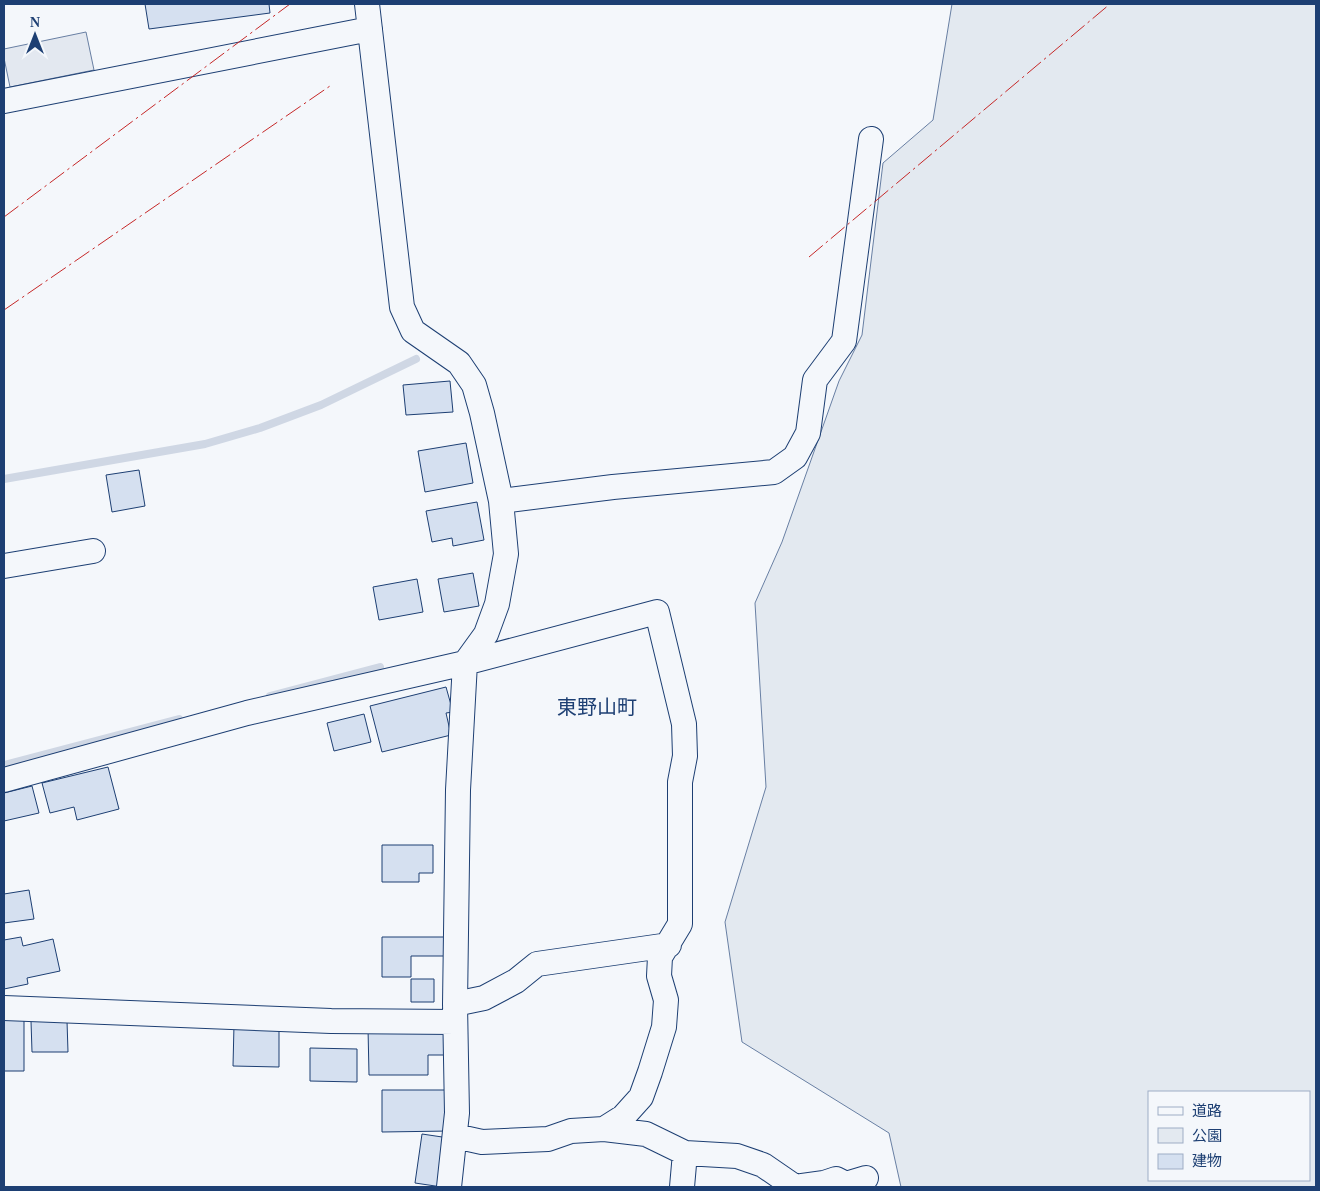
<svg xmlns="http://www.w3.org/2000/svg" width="1320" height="1191" viewBox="0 0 1320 1191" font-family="'Times New Roman','Noto Sans JP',serif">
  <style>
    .green { fill: #e3e9f0; stroke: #687fa3; fill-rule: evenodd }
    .parking { fill: #e3e8f0; stroke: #687fa3 }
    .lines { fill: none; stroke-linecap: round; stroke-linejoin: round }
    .stream { stroke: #cfd7e4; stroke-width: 8 }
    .building { fill: #d5e0f0; stroke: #1d3f73 }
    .minor-casing { stroke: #1d3f73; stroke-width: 26 }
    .minor { stroke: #f4f7fb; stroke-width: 24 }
    .power { stroke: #c62828; stroke-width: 1; stroke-dasharray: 18 4 2.5 4; stroke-linecap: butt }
    .labels { text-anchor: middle; stroke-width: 4; stroke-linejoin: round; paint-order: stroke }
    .quarter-label { font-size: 20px; fill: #1d3f73; stroke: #f4f7fb }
  </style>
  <rect width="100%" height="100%" fill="#f4f7fb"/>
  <path class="green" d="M952,4h364v1183h-415l-12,-54 -147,-91 -17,-120 41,-135 -11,-184 27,-61 57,-161 23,-46 21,-172 50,-43zM1149,1092h160v88h-160z"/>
  <path class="parking" d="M86,32l8,38 -84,17 -6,-29v-9z"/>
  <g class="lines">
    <path class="stream" d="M4,479l201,-35 55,-16 61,-23 95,-46
      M270,696l110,-29
      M4,765l175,-46"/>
  </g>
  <path class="building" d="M145,4h124l1,9 -121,16z
    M450,381l3,31 -47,3 -3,-30z
    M466,443l7,40 -48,9 -7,-41z
    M139,470l6,36 -33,6 -6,-37z
    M477,502l7,38 -31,6 -1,-8 -20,4 -6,-31z
    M473,573l6,33 -35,6 -6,-33z
    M417,579l6,33 -44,8 -6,-33z
    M446,687l7,25 -7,1 5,22 -69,17 -12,-46z
    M364,714l7,28 -37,9 -7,-28z
    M108,767l11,42 -42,11 -3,-13 -24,6 -8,-30z
    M32,786l7,27 -35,8v-28z
    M382,845h51v28h-14v9h-37z
    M29,890l5,29 -30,4v-29z
    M21,937l2,9 30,-7 7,32 -33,7 1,6 -24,5v-49z
    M382,937h63v19h-34v21h-29z
    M411,979h23v23h-23z
    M4,1012h20v59h-20z
    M31,1021h36l1,31h-36z
    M234,1025l45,1v41l-46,-1z
    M368,1028h81v27h-21v20h-59z
    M310,1048l47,1v33l-47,-1z
    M382,1090h67l1,41 -68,1z
    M422,1134l27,4 -7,49 -27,-4z"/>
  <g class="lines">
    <g class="minor-casing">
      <path id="minor" d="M367,4l35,303 11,24 46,32 15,22 8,28 19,88 5,53 -9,50 -11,30 -21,29 -7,127 -3,214 2,109 -8,74
        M4,101l366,-72
        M501,501l112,-14 161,-15 21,-15 13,-24 7,-53 29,-39 27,-202
        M4,566l89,-15
        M4,780l243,-67 218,-50 192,-51 27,112 1,32 -5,26v142l-20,33 -1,19 7,24 -2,27 -14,45 -9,25 -18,20 -19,12 -33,2 -23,8 -66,3 -27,-6
        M455,1004l29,-6 32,-17 21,-17 132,-19
        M4,1008l327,13 124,1
        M604,1129l42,5 39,19 52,3 26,9 32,22 29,-4 12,-4 10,5 20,-6
        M682,1187l3,-34"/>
    </g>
    <use href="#minor" class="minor"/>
    <path class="power" d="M4,217l286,-213
      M809,257l301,-253
      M4,310l326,-224"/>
  </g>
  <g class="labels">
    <g class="quarter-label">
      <text x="597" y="714">東野山町</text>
    </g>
  </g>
  <rect width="1320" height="1191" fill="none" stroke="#1d3f73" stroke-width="10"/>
  <rect x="1148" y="1091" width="162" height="90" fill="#f4f7fb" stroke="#9eadc5"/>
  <rect x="1158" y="1107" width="25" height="8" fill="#f4f7fb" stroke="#9eadc5"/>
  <text x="1192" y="1116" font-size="15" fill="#1d3f73">道路</text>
  <rect x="1158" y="1128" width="25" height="15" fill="#e3e9f0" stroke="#9eadc5"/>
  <text x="1192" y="1141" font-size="15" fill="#1d3f73">公園</text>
  <rect x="1158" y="1154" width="25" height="15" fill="#d5e0f0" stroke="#9eadc5"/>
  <text x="1192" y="1166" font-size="15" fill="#1d3f73">建物</text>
  <g transform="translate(35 35)" stroke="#f4f7fb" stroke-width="4" paint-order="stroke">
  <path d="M0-4L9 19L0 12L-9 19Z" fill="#1d3f73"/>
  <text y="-8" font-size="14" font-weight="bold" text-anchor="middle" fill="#1d3f73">N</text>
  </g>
</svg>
